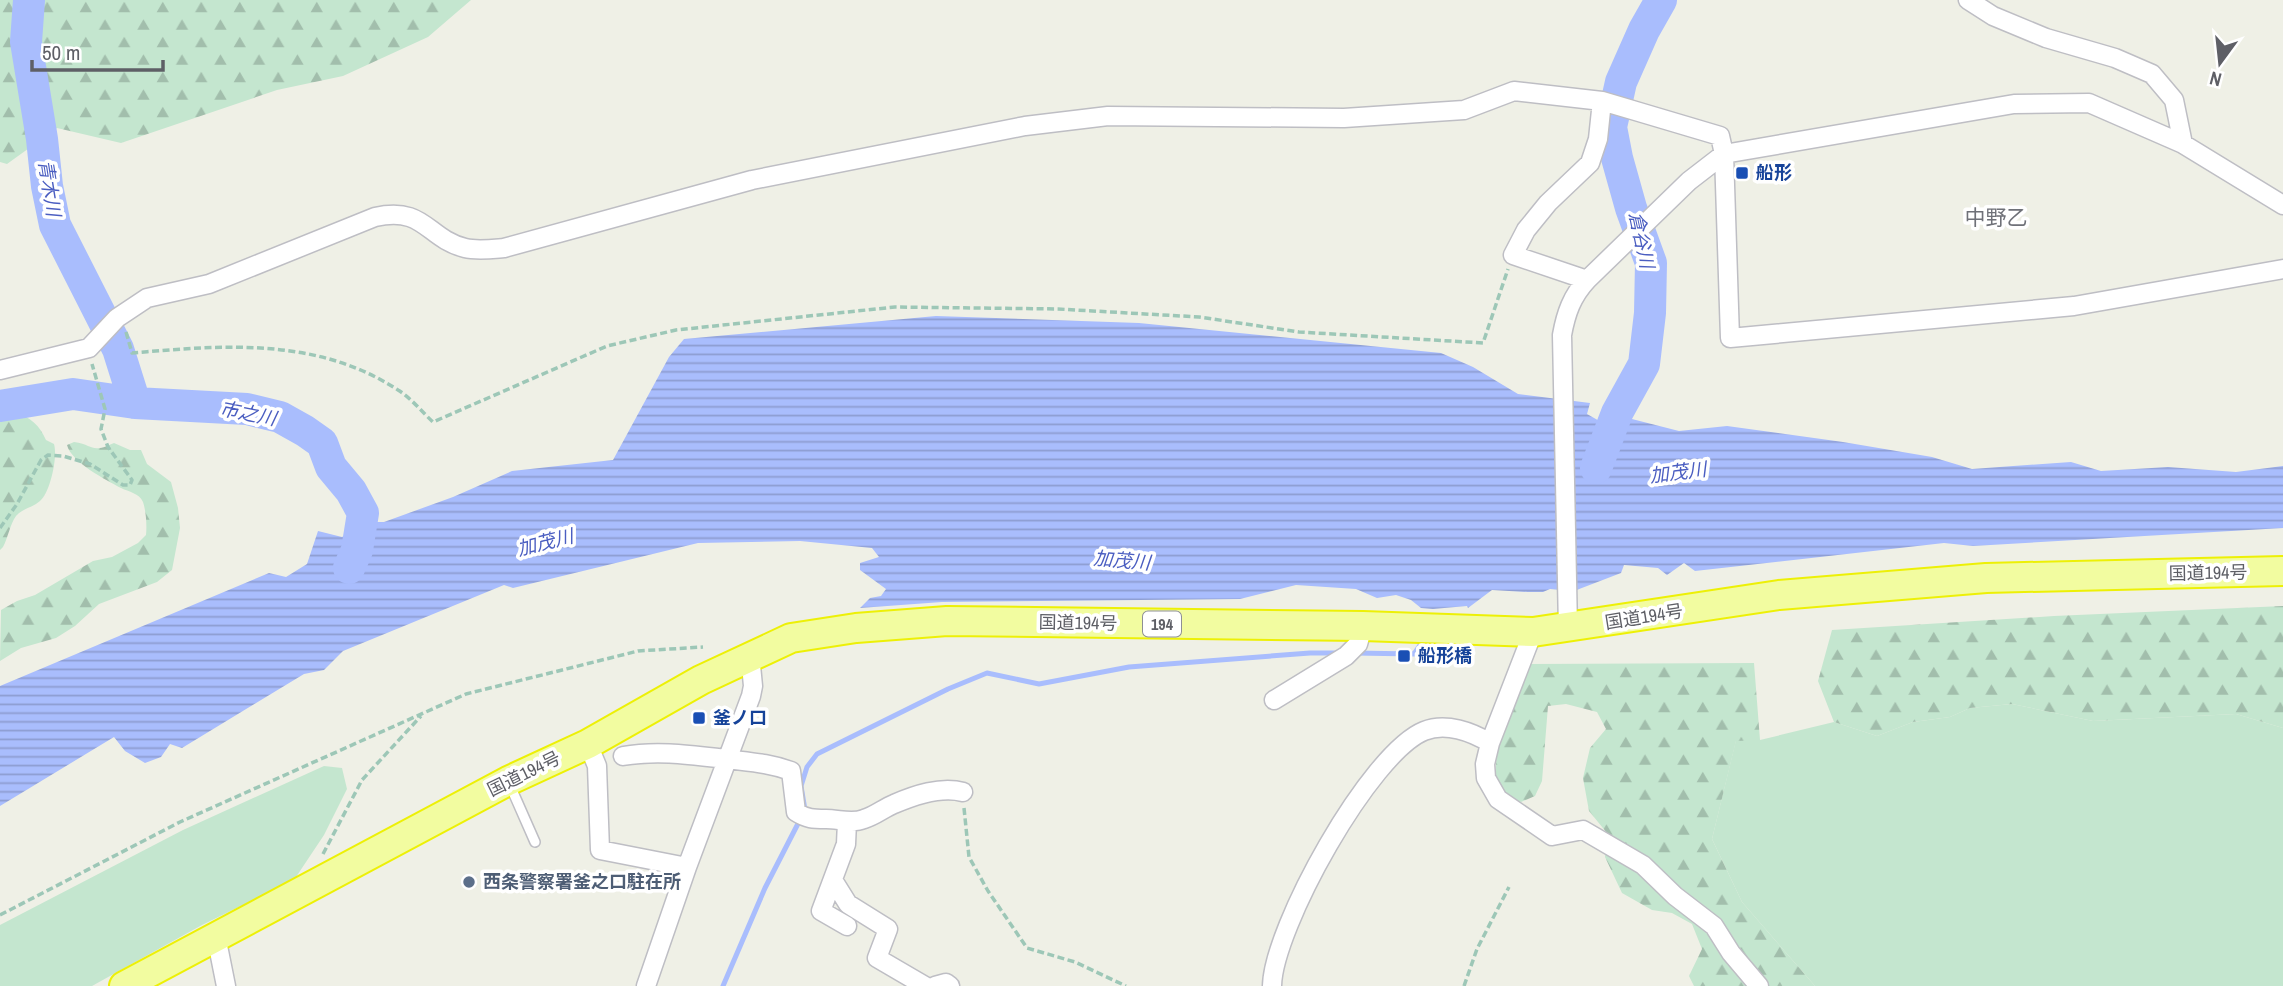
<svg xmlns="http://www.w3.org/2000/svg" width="2283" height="986" viewBox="0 0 2283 986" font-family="'Archivo Narrow','Noto Sans JP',sans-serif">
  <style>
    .green { fill: #c4e6cf }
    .forest { fill: url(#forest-firs) }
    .water { fill: url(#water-rules) }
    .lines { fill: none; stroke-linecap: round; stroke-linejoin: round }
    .stream { stroke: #a9bdfd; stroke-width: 5 }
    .river { stroke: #a9bdfd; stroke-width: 32 }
    .service-casing { stroke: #bebec4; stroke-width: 12 }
    .minor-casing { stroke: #bebec4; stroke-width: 21 }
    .trunk-casing { stroke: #edf006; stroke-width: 32 }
    .path { stroke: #9dc7b7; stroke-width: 3.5; stroke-dasharray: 7 3.5; stroke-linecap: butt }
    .service { stroke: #fff; stroke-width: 9 }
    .minor { stroke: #fff; stroke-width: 18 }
    .trunk { stroke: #f2fca0; stroke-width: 28 }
    .transit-dot { fill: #1a4fb4; stroke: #fff; stroke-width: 2.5 }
    .service-dot { fill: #5c6f8a; stroke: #fff; stroke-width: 2.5 }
    .labels { text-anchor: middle; stroke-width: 7; stroke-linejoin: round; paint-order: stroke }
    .shield { fill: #fff; stroke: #8e8f94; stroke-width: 2 }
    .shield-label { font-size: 16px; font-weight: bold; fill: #5e5f66 }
    .transit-label { font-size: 18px; font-weight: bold; fill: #164399; stroke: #fff; text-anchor: start }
    .street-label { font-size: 18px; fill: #5e5f66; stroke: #fff }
    .service-label { font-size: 18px; font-weight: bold; fill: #4e5e75; stroke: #fff; text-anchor: start }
    .water-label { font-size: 19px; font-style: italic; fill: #4b5ec1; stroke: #fff }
    .quarter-label { font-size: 21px; fill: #6f7178; stroke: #fff }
  </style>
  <defs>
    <pattern id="forest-firs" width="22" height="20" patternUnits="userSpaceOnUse" patternTransform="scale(1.75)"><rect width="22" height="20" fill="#c4e6cf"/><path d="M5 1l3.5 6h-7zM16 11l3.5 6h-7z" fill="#a2beac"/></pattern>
    <pattern id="water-rules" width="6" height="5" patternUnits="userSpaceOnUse" patternTransform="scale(1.75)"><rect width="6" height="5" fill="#a9bdfd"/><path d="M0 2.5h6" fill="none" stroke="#8d9dd1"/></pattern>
  </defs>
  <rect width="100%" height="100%" fill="#eff0e6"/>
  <path class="green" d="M2012,704l81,17 143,-7 47,14v258h-468l-73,-84 -30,-63 24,-99h24l74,-18 43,14 36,-14 37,-5 20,-9z
    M324,766l18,2 5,21 -23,46 -30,45 -92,45 -110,61h-92v-61l183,-95z"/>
  <path class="forest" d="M0,0h471l-43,37 -85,39 -66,14 -156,53 -64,-15 -50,36 -7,-2z
    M15,413c15,3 25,13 31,27l8,4c4,13 -4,49 -14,57 -8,7 -17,7 -24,15 -6,8 -8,22 -13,31l-3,3v-135z
    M74,442c21,3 16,12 40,1l16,7h11l6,14 24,18 7,26 2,20 -8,42 -15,12 -58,22 -24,22 -19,12 -35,10 -21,13 1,-51 16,-9 18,-6 58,-34 19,-4 26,-14 8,-8c1,-10 0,-24 -3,-33 -4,-9 -14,-10 -22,-14 -15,-8 -50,-26 -54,-43z
    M2283,606v122l-47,-14 -143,7 -81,-17 -42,4 -20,9 -37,5 -36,14 -43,-14 -16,-41 14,-51 222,-14z
    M1754,663l6,77 -24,1 -24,98 30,63 73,84h-121l-5,-10 13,-27 -10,-25 -20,-11 -20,-3 -30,-17 -17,-36 2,-24 -18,-22 -6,-33 7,-30 16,-19 -9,-17 -31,-8 -18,2 -6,75 -7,15 -14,6c-5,-2 -12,-4 -16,-7 -27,-24 13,-103 23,-131z"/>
  <path class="water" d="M936,316l203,7 302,30 32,14 45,27 72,9 -3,11 30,17 11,-13 51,13 48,-5 116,16 89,15 40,12 99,-7 30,9 67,-4 68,5 47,-6v62l-310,18 -29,-3 -249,28 -11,-8 -17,12 -9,-7 -34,-3 -3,8 -47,18 -24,-2 -7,3h-15l-36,-2 -24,18 -1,-2 -34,3 -12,-1 -10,-8 -15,-5 -19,3 -21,-9 -60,-4 -56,14 -298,3 -82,6 10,-10 11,-2 5,-7 -26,-19v-7l19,-6 -7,-9 -72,-7 -102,2 -185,45 -9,-3 -161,66 -19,19 -20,4 -122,74 -12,-4 -9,13 -16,6 -20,-12 -11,-14 -114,69v-120l269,-113 17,4 21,-13 11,-33 24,6 29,-15h13l69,-25 59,-26 101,-11 56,-103 15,-18z"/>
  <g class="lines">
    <path class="stream" d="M1355,653l59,1 11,-16
      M723,986l42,-98 40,-78 -4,-24 6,-19 10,-13 131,-65 39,-16 52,11 90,-17 181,-14h28"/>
    <path class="river" d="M29,0l-3,42 16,97 5,47 8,39 63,124 17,54
      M0,406l73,-12 62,9 112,6 33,8 25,14 17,12 9,24 20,24 12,22 -6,37 -8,18
      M1596,468l21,-55 27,-49 6,-51 1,-50 -20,-55 -14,-50 -6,-31 10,-45 23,-52 17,-30"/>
    <g class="service-casing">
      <path id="service" d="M509,783l26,59"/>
    </g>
    <g class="minor-casing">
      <path id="minor" d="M1968,0l25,16 53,22 69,20 37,16 22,26 9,44
        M2283,205l-100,-61 -94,-41 -75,1 -290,50 6,184 344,-32 209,-37
        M1587,280l-74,-25 13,-25 22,-27 42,-40 8,-24 4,-38
        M0,370l89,-22 28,-30 30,-20 62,-14 166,-67c50,-11 51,21 90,31 12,3 27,1 39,0l248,-68 273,-54 83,-10 236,2 120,-8 50,-19 88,10 118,35 4,18 -35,27 -102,99c-15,16 -21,33 -25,55l6,294
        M1533,632l-43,111 -5,21 1,14 12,21 54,37 31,-6 60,35 32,31 39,30 17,27 28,33
        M1274,700l72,-44 12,-12 5,-18
        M588,744l9,22 3,84 87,17
        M623,756c35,-6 68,-1 103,3 23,3 43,4 65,12l5,41c11,7 17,7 30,7 13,0 26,5 38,0 11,-3 20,-11 30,-15 21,-9 47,-18 69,-12
        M833,880l15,24 40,25 -11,29 48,28
        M847,926l-26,-15 25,-67 1,-22
        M216,936l10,50
        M646,986l41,-119 64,-171 2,-10 -3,-31
        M935,986l11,-3 4,3
        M1272,986c1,-58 98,-233 152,-255 22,-9 48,1 66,12"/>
    </g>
    <g class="trunk-casing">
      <path id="trunk" d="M124,986l384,-205 80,-37 113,-64 90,-42 65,-10 91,-7 416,5 170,6 246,-37 207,-17 297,-7"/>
    </g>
    <path class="path" d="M126,332l6,21c92,-8 185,-16 266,37 13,8 24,22 35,32l174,-76 69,-16 219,-23 163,2 141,8 100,15 184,11 25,-74
      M0,528l17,-24 24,-44 7,-5 15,1 27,8 33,21h7l2,-5 -24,-33 -7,-18 4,-20 -13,-45
      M964,808l5,49 19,34 39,57 48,14 51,24
      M323,854l39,-74 59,-64
      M0,915l180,-93 286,-128 172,-43 65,-4
      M1464,986l13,-37 32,-62"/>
    <use href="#service" class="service"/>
    <use href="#minor" class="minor"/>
    <use href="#trunk" class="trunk"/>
  </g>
  <g class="transit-dot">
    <rect x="1735" y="166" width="14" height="14" rx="3.5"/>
    <rect x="1397" y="649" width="14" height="14" rx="3.5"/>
    <rect x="692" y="711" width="14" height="14" rx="3.5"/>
  </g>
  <circle class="service-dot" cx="469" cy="882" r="7"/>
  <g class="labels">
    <rect class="shield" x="1143" y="611.5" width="38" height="25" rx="5"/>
    <g class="shield-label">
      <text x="1162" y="630">194</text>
    </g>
    <g class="transit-label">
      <text x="1756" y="179">船形</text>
      <text x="1418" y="662">船形橋</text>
      <text x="713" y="724">釜ノ口</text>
    </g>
    <g class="street-label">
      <text transform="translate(2208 573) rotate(-1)" y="6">国道194号</text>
      <text transform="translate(1644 617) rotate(-9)" y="6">国道194号</text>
      <text transform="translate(1078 623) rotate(1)" y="6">国道194号</text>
      <text transform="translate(524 774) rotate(-26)" y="6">国道194号</text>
    </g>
    <g class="service-label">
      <text x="483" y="888">西条警察署釜之口駐在所</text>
    </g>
    <g class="water-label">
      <text transform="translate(50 188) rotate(81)" y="7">青木川</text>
      <text transform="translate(1642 240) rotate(78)" y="7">倉谷川</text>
      <text transform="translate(248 413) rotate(11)" y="7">市之川</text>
      <text transform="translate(1678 472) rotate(-7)" y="7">加茂川</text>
      <text transform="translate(545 542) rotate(-14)" y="7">加茂川</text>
      <text transform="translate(1122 560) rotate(5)" y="7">加茂川</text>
    </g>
    <g class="quarter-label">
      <text x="1996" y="225">中野乙</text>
    </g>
  </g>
  <g transform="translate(2220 63) rotate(195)" stroke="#ffffff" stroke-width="5" paint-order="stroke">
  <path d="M0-5L12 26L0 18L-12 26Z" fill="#5e5f66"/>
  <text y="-10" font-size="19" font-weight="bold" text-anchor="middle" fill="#5e5f66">N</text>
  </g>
  <path d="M32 60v10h131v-10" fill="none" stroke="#5e5f66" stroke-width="3.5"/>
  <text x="42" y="60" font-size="21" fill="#5e5f66" stroke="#ffffff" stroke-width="5" paint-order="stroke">50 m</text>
</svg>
